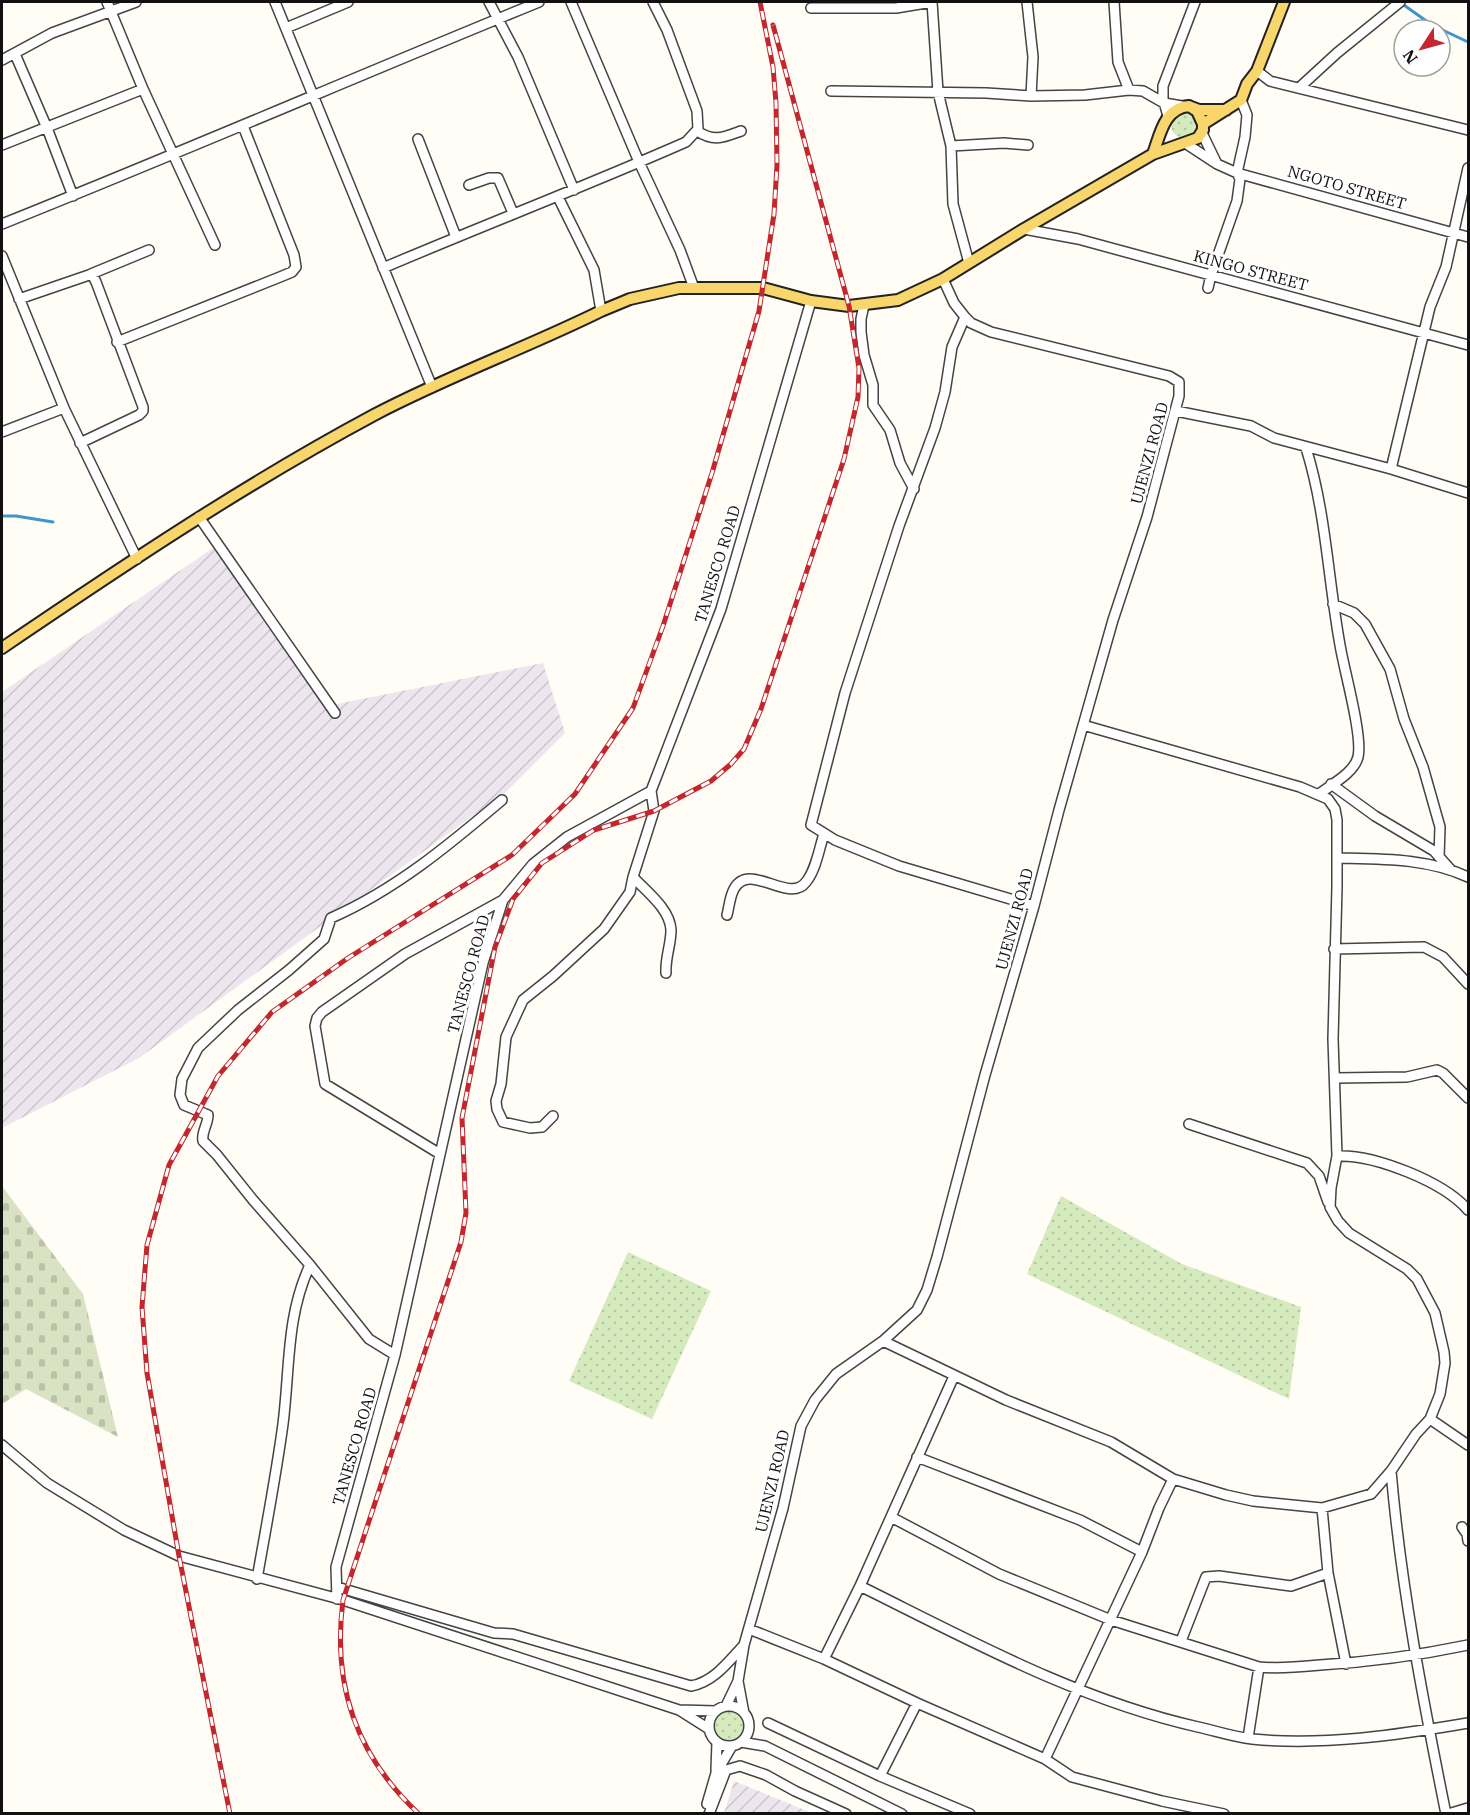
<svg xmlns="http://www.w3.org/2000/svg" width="1470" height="1815" viewBox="0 0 1470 1815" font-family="'IBM Plex Serif',serif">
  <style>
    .industrial { fill: url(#industrial-furrows) }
    .green { fill: url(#green-dots) }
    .cemetery { fill: url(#cemetery-stones) }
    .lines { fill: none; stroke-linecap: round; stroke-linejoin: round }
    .stream { stroke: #3f96cf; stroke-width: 3 }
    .minor-casing { stroke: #444; stroke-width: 12 }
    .major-casing { stroke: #222; stroke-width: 14 }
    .minor { stroke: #fff; stroke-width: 9 }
    .major { stroke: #f9d66b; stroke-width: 10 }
    .rail-casing { stroke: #c4262e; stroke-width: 5 }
    .rail { stroke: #fff; stroke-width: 3; stroke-dasharray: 9; stroke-linecap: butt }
    .labels { text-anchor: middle; stroke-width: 6; stroke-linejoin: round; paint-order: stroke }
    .street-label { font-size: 16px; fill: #111; stroke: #fff }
  </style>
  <defs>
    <pattern id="industrial-furrows" width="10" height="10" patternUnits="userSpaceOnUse" patternTransform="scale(1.5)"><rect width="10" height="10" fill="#eee6ef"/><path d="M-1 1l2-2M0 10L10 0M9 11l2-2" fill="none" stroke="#cbc4cc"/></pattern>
    <pattern id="green-dots" width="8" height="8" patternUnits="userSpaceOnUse" patternTransform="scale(1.5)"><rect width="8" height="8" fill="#d5ebbd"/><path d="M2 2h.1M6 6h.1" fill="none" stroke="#b6c8a1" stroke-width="1.8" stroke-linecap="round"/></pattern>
    <pattern id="cemetery-stones" width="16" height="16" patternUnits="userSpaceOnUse" patternTransform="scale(1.5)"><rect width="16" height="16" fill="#d9e3c4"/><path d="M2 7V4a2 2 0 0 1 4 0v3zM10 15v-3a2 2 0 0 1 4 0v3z" fill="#b9c2a7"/></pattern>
  </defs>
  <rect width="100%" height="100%" fill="#fffdf5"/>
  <path class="industrial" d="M213,548l114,158 216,-43 22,70 -58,58 -368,267 -137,70v-436z
    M734,1781l78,32h-88z"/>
  <path class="green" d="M1171 125a13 13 0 1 1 26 0a13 13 0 1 1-26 0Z
    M1061,1196l121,68 119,43 -12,92 -262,-125z
    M628,1252l83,39 -59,128 -83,-38z
    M713 1727a16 16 0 1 1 32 0a16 16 0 1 1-32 0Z"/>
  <path class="cemetery" d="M2,1186l81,108 35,143 -92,-48 -24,15z"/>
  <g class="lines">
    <path class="stream" d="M1401,3l31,22 36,17
      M2,516h14l37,6"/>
    <g class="minor-casing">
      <path id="minor" d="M107,2l36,87 72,156
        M275,2l157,385
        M489,2l29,55 56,133
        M571,2l68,160 41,88 14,38
        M932,2l6,90 13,54 2,58 16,59
        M1027,2l6,55 -2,39
        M1114,2l4,60 11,28 14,1 21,12 18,3
        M811,8h85l36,-6
        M286,28l62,-26
        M15,54l32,74 26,68
        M2,60l50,-27 84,-31
        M1257,71l13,10 198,49
        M1300,87l37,-34 63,-51
        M831,91l155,2 45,3 54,-1 44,-5
        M1168,116l-5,-17v-13l32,-84
        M697,131c17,11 25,7 44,0
        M1202,133l14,29
        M418,139l38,98
        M1185,143l32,21 20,9 231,64
        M2,145l141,-56
        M951,146l53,-3 24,2
        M469,185l20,-7h9l15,35
        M558,197l36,73 7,41
        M2,224c180,-72 358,-149 537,-222
        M1024,229l54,10 390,106
        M2,256l62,152 73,151
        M383,268c101,-43 203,-82 303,-126l12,-13 -1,-18 -30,-81 -14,-28
        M91,274l58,-24
        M1208,288l3,-13 26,-74 3,-22 -3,-6 8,-36 2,-22 -6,-15
        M19,299l70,-24 4,1 3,6 47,125v4l-4,4 -59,28
        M864,305l-3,14v13l3,23 9,30v20l17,25 10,33 14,26
        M965,317l-13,30 -7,45 -10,36 -36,98 -54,167 -34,132 24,15 64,26 135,40
        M117,342l163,-65 12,-5 4,-5 -2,-12 -51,-129
        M1176,411l75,15 23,12 117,31 77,24
        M2,432l62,-24
        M1306,448c20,64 22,131 34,197 4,25 23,91 18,112 -4,16 -26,27 -39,37
        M1391,469l33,-137 6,-25 16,-40 22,-99
        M199,517l136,196
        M1333,604l21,9 11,11 25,45 14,50 19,48 17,60 -1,30
        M1331,784l44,32 59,35 16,18
        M651,791l3,20 -21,66c14,15 37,32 38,53 0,15 -6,28 -5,43
        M1337,858c45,1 90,0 131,19
        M727,915c2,-8 3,-19 7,-26 15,-29 55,16 72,-7 10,-12 13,-33 18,-48
        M1334,949l90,-2 19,10 25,27
        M1336,1078l71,-1 30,-7 6,3 25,25
        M553,1116l-11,11 -12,1 -27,-6 -6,-13 -1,-8 5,-17 5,-47 17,-37 30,-24 51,-47 26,-37 3,-15
        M1189,1124l118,39 12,13 9,26
        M440,1154l-115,-70 -10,-58 2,-8 5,-6 83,-58 98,-54
        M1337,1156c37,-2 107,26 131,54
        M883,1341l123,59 105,42 62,37 53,16 27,6 69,7 49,-14 20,-23 25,-37 14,-15 10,-25 5,-31 -1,-11 -9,-39 -18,-34 -10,-10 -58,-36 -11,-12 -8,-14 1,-19 6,-32 -4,-117 4,-152v-67l-2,-11 -7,-10 -28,-12 -217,-62
        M395,1355l-26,-16 -59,-74 -57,-65 -36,-45 -14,-14c-2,-9 5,-16 5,-26l-24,-10 -4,-10 2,-16 16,-31 40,-38 51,-40 35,-31 7,-21c64,-28 118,-73 171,-118
        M1430,1419l38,26
        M2,1445l45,38 77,47 55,26 164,44 336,110 30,19
        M917,1457l163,63 62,32
        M1391,1471c10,116 32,229 55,343
        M1322,1508l6,65 18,91
        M891,1517l108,57 112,46 148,47c21,2 40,0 61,-2 50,-3 100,-10 148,-20
        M1462,1527l5,7 1,7
        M257,1579c9,-52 19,-103 26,-155 7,-55 3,-108 27,-159
        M860,1586c109,54 218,114 338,141 18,4 36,10 54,12 71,7 146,-4 216,-16
        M337,1587l157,46 19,1 178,52c23,-4 38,-25 53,-41
        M337,1599l-1,-32 59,-212 88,-392 20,-63 30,-36 34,-27 84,-46 70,-182 90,-308
        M749,1629l75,30 93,44 128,56 27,18 90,24 62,13
        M1181,1641l25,-64 13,-1 72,10 37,-13
        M824,1659l36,-73 94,-210
        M738,1681l6,32
        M726,1706l12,-25 6,-36 39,-137 18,-82 14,-26 21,-26 47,-33 34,-31 10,-20 10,-33 48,-182 49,-169 25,-96 54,-190 34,-103 32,-121v-14l-10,-6 -178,-44 -20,-9 -6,-6 -11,-14 -11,-24
        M709 1726a20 20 0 1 1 40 0a20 20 0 1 1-40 0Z
        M679,1710l37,1
        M768,1723l112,53 90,38
        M1248,1738l11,-71
        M741,1742l24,4 137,68
        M1045,1759l97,-207 17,-44 14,-29
        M716,1770l1,-28
        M880,1776l37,-73
        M707,1804l9,-31 16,-27
        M709,1814l17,-44 14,-4 26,9 29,16 51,23
        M1448,1814l20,-6"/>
    </g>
    <g class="major-casing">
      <path id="major" d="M1191,107l8,3h27
        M1203,124l38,-24 6,-16 10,-13 27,-69
        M2,648c121,-82 243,-164 372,-233 74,-39 152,-67 227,-104l29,-12 49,-11h84l48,13 38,5 49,-6 45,-21 81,-50 129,-75 45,-16 5,-8v-6l-6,-13 -8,-5c-25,2 -29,29 -36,48"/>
    </g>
    <use href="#minor" class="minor"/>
    <use href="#major" class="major"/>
    <g class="rail-casing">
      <path id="rail" d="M230,1814l-51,-258 -32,-183 -5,-66 5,-62 22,-80 49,-89 54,-64 76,-54 164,-103 63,-61 58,-86 30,-82 49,-153 47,-162 15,-97 3,-49 -1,-62 -3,-36 -13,-65
        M419,1814c-63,-59 -87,-128 -76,-214l118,-358 5,-29 -4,-95 33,-171 18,-48 29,-36 52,-33 60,-19 57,-30 20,-17 13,-15 17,-40 83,-250 14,-62 1,-29 -10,-62 -76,-281"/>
    </g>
    <use href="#rail" class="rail"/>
  </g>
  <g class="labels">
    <g class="street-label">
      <text transform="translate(1347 187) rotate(16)" y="6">NGOTO STREET</text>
      <text transform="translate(1251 270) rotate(15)" y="6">KINGO STREET</text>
      <text transform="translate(1149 453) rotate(-75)" y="6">UJENZI ROAD</text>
      <text transform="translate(717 564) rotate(-73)" y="6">TANESCO ROAD</text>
      <text transform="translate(1014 919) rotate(-75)" y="6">UJENZI ROAD</text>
      <text transform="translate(468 974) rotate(-75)" y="6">TANESCO ROAD</text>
      <text transform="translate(354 1446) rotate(-74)" y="6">TANESCO ROAD</text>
      <text transform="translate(772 1481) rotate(-77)" y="6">UJENZI ROAD</text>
    </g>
  </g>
  <rect width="1470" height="1815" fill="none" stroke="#111111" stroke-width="6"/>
  <g transform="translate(1422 48) rotate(234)"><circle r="28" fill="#ffffff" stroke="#a0a0a0" stroke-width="1.5"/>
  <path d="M0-4.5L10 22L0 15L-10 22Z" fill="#c4262e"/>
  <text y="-9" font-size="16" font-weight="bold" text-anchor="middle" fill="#111111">N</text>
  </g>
</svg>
